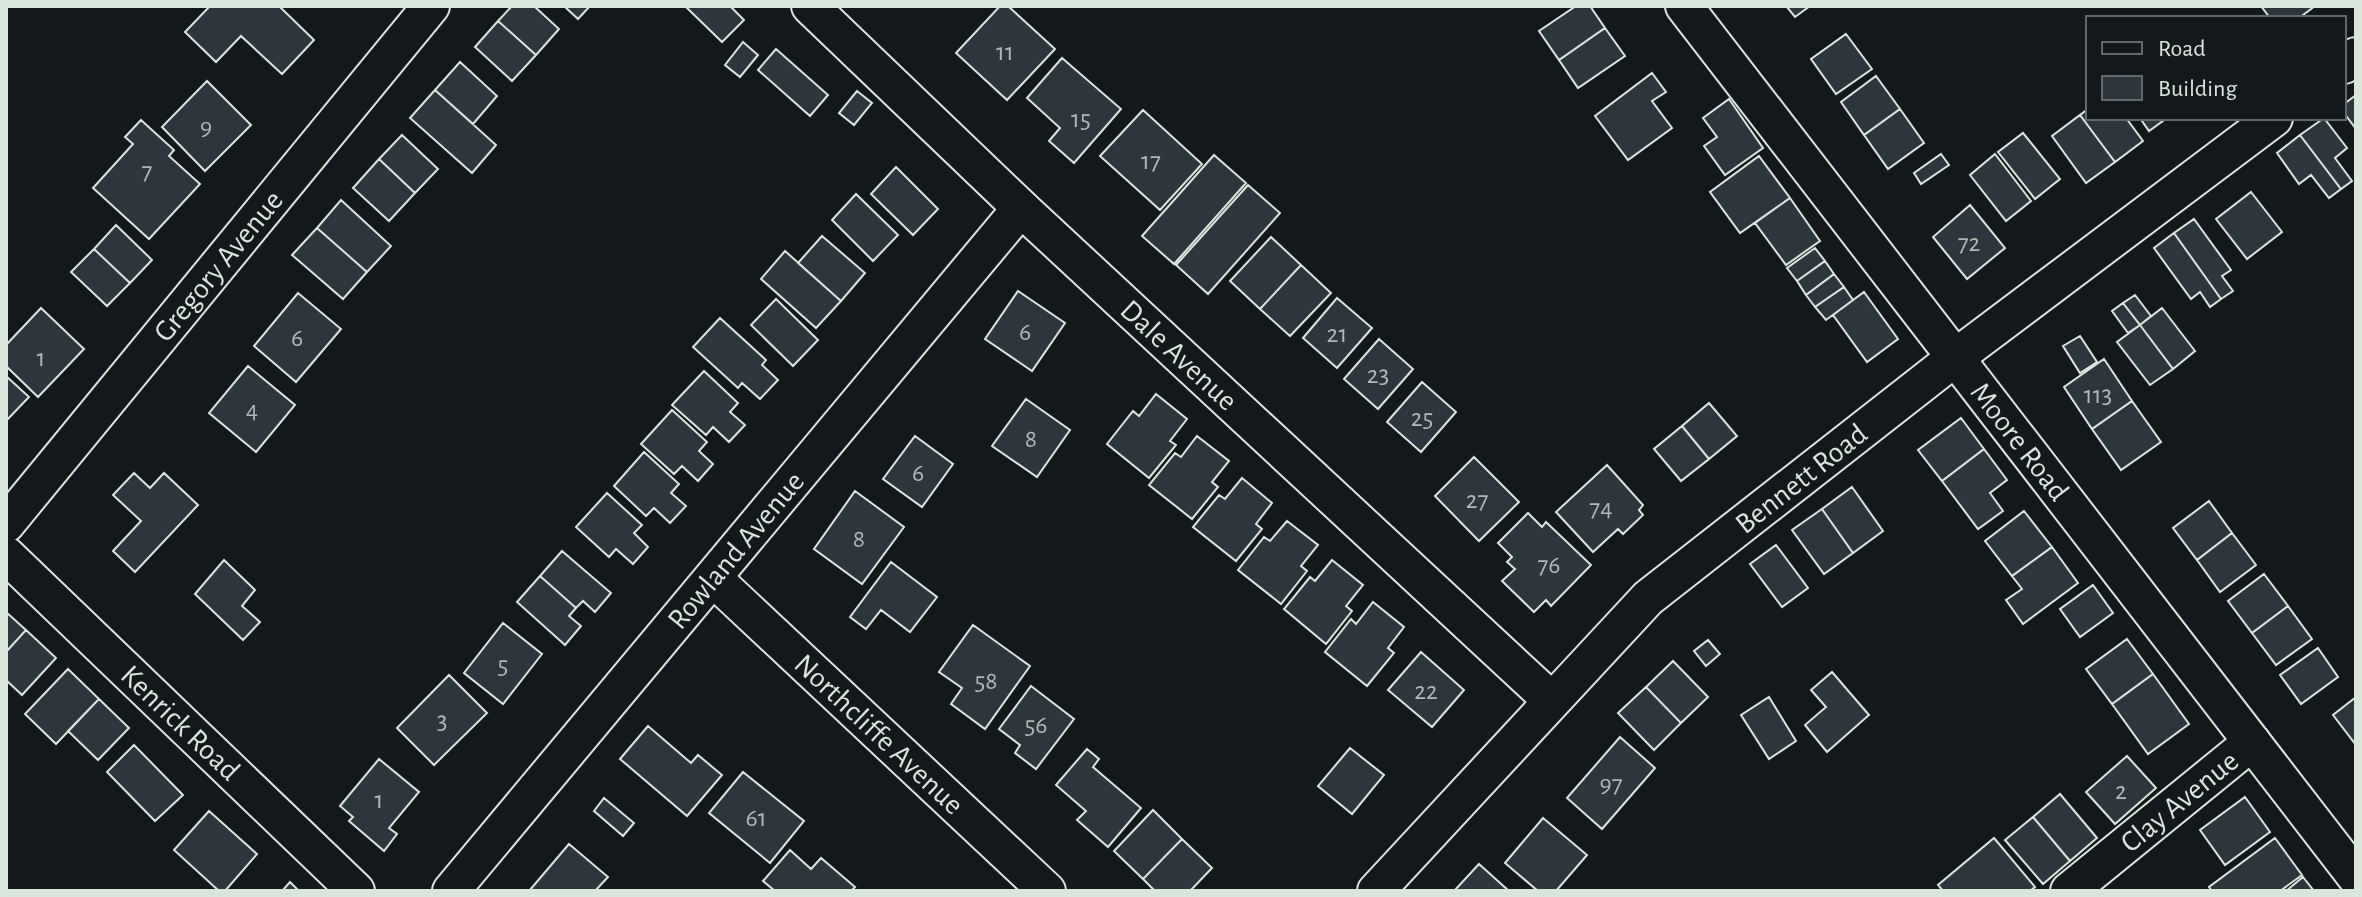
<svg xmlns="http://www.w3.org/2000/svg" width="2362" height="897" viewBox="0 0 2362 897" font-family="'Alegreya Sans',sans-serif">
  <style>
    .building { fill: #2c363c; stroke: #d8e6dc; stroke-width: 2 }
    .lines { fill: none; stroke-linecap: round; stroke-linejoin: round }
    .street-casing { stroke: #d8e6dc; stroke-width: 40 }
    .street { stroke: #14181c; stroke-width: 36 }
    .labels { text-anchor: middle; stroke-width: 6; stroke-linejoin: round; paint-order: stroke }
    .number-label { font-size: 26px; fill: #adbab4 }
    .street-label { font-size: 30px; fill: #d8e6dc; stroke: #14181c }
  </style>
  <rect width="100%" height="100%" fill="#14181c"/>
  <path class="building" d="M210,6h69l35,34 -32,34 -41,-38 -25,26 -31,-30z
    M512,6h22l25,23 -23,26 -38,-34z
    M564,6h26l-12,13z
    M685,6h45l14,14 -22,22z
    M1000,6h8l47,43 -48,51 -51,-47z
    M1576,6h14l15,22 -46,32 -20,-29z
    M1786,6h24l-15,11z
    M2261,6h54l-16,12h-29z
    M498,21l38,34 -24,26 -37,-34z
    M1605,28l20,28 -47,32 -19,-28z
    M1846,34l26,35 -36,25 -25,-35z
    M743,42l15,13 -18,22 -15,-12z
    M776,49l52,46 -18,21 -52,-46z
    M1062,58l59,51 -47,54 -25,-22 11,-13 -33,-30z
    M460,62l37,34 -24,28 -38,-34z
    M1652,73l14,19 -14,9 20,27 -44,32 -33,-44z
    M1876,76l24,33 -36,26 -23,-33z
    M207,81l44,44 -46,46 -43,-44z
    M435,90l61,55 -24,28 -62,-55z
    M857,91l15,12 -18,22 -15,-12z
    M2356,95v34l-12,-16v-9z
    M1729,99l34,49 -38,27 -21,-29 13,-9 -14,-19z
    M1900,109l24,34 -36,26 -24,-34z
    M2088,109v9h38l17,23 -28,21 -35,-47z
    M1143,110l59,54 -42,46 -60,-54z
    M2080,115l35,47 -29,21 -34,-47z
    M2140,118h27l-18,13z
    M2324,118l23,30 -12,10 17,23 -11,8 -41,-54z
    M141,120l33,30 -5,6 31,28 -51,55 -56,-51 40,-44 -8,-7z
    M2023,133l37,46 -25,20 -37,-47z
    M402,135l36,34 -23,24 -36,-34z
    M2300,135l41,54 -12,9 -18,-23 -12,9 -22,-31z
    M1941,154l8,11 -28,19 -7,-11z
    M1995,154l36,47 -25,20 -36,-46z
    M1214,155l32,28 -72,81 -32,-28z
    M1759,156l31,42 -50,35 -30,-41z
    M379,159l36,34 -26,28 -36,-33z
    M896,167l42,42 -25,26 -42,-41z
    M1248,185l32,28 -72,81 -32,-29z
    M2251,192l31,40 -35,27 -31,-40z
    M856,194l42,41 -25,26 -41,-41z
    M1790,198l30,43 -34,24 -31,-42z
    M341,200l50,46 -24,26 -50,-44z
    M1970,205l35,43 -38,31 -34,-42z
    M2194,219l37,51 -9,6 11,15 -12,8 -47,-66z
    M116,225l36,35 -22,23 -36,-34z
    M317,228l50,44 -24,27 -51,-44z
    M2174,233l47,66 -11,8 -10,-15 -9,7 -37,-51z
    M822,236l43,37 -24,28 -43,-38z
    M1271,237l30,28 -41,44 -30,-28z
    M1815,248l10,13 -28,20 -10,-13z
    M94,249l36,34 -23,23 -36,-34z
    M785,251l56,50 -25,27 -55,-49z
    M1825,261l9,13 -28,21 -9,-14z
    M1301,265l30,28 -41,43 -30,-27z
    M1834,274l10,13 -29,20 -9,-12z
    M1844,287l9,13 -27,20 -11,-13z
    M1018,291l47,32 -33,48 -47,-32z
    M1864,292l34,47 -31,23 -34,-47z
    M298,293l43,36 -45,53 -42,-36z
    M2135,295l16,21 -11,9 -17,-22z
    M1337,298l35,30 -35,40 -34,-30z
    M776,299l42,41 -25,26 -42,-41z
    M2123,303l17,22 -12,8 -16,-22z
    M41,308l43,41 -46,48 -32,-31v-21z
    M2162,308l33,43 -22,18 -33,-44z
    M720,318l46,42 -4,5 16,15 -18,19 -18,-16 -4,5 -45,-41z
    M2140,325l33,44 -23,16 -33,-43z
    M2080,336l17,26 -17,11 -17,-27z
    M1379,339l34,30 -35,40 -34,-30z
    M2104,359l28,42 -40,28 -28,-42z
    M248,366l47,39 -39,47 -47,-39z
    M704,371l34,32 -8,9 15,13 -16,17 -16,-15 -7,8 -34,-30z
    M6,376l23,21 -23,24z
    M1422,382l34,30 -35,40 -34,-30z
    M1156,394l31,25 -17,22 6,4 -27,33 -42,-34 26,-33 6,5z
    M1026,399l44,31 -33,47 -45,-31z
    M2132,401l29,41 -40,28 -29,-41z
    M1709,403l28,33 -28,23 -27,-33z
    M672,410l35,32 -8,9 14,13 -15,17 -16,-15 -8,8 -33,-30z
    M1961,418l23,31 -42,32 -24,-31z
    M1682,426l27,33 -28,22 -27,-32z
    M915,436l38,28 -31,43 -39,-28z
    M1197,436l32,25 -17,21 6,5 -26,32 -43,-34 26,-32 6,4z
    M1984,449l23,31 -17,13 13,18 -25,18 -36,-48z
    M644,452l35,32 -8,9 15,13 -16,17 -16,-15 -8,8 -32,-30z
    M1474,457l45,45 -40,39 -44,-45z
    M1607,465l36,40 -4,5 4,5 -20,19 -5,-5 -25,23 -37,-40z
    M134,473l16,15 14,-15 34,32 -63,67 -22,-21 28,-30 -28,-26z
    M1242,478l30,25 -16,21 6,5 -26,32 -43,-34 26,-32 6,4z
    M1852,487l31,44 -30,22 -31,-44z
    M855,491l49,36 -42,57 -48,-35z
    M607,493l35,32 -8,8 14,14 -15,17 -17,-15 -7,8 -33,-30z
    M2209,501l23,32 -35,27 -24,-32z
    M1822,509l31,44 -29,21 -32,-44z
    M2024,511l28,36 -40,29 -27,-35z
    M1528,513l14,14 4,-5 45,43 -40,41 -5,-6 -12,12 -32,-31 13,-12 -8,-7 5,-5 -14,-14z
    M1287,521l31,24 -17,21 6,5 -26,33 -43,-34 26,-33 6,4z
    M2232,533l24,32 -36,27 -23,-32z
    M1776,545l32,43 -26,19 -32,-43z
    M2052,547l26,36 -55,41 -17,-24 16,-11 -10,-13z
    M562,551l49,42 -16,19 -12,-11 -7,7 -36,-32z
    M224,560l31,30 -13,16 18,16 -17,18 -48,-46z
    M1332,560l31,25 -17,21 6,5 -26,33 -42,-35 26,-32 5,4z
    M891,562l46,35 -27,35 -29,-22 -15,19 -16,-12z
    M2264,574l24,32 -36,27 -24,-32z
    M540,576l36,32 -7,8 12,10 -16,19 -48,-43z
    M2093,585l20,28 -33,24 -20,-28z
    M1373,602l31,25 -16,21 6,5 -27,33 -42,-34 26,-33 5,5z
    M2288,606l24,33 -36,26 -24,-32z
    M6,612l20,18 -20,22z
    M503,623l39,31 -39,50 -39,-31z
    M973,625l57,41 -45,63 -34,-25 11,-16 -23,-16z
    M26,630l30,28 -34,37 -16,-15v-28z
    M2127,639l26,35 -41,30 -26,-35z
    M1708,640l12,14 -14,12 -12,-15z
    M2318,648l20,29 -37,27 -21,-29z
    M1421,652l43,38 -32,37 -44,-37z
    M1673,661l35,36 -27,26 -35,-36z
    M68,669l31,30 -43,45 -31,-30z
    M1832,672l37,43 -42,37 -22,-27 21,-18 -15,-17z
    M2153,674l36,50 -41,30 -36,-50z
    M449,675l38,38 -53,52 -37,-37z
    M1031,686l43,33 -38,50 -21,-16 5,-8 -21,-16z
    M1646,687l35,36 -27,27 -36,-37z
    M1769,697l27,44 -27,18 -28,-44z
    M2356,697v48l-23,-30z
    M99,699l30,29 -31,32 -30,-29z
    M648,726l43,37 7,-8 24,20 -35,41 -67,-57z
    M1620,737l35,31 -53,61 -35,-31z
    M134,745l49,50 -28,26 -48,-49z
    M1350,748l34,27 -32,39 -34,-28z
    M1087,749l12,10 -6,8 48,41 -33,39 -31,-27 9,-9 -30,-26z
    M2127,756l29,32 -41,36 -29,-32z
    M379,759l40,33 -30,36 8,6 -13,17 -35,-30 4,-4 -13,-11z
    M743,772l61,49 -34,42 -61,-50z
    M2060,794l37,44 -27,23 -37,-44z
    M2245,797l25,35 -45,33 -25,-35z
    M604,798l30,25 -11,13 -29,-25z
    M1153,810l29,29 -39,40 -29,-28z
    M209,811l48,43 -32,37h-6l-45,-41z
    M2033,817l37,44 -27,23 -38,-44z
    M1543,818l44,37 -31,36h-18l-33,-28z
    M1994,838l41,49 -5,4h-87l-5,-6z
    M2275,838l27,37 -22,16h-68l-3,-4z
    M1182,839l30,29 -22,23h-35l-12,-12z
    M569,844l39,33 -13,14h-66z
    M790,850l21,19 10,-11 34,29 -4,4h-76l-12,-10z
    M1479,864l30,27h-55z
    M2303,877l11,14h-28z
    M290,882l9,9h-17z"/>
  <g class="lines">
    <g class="street-casing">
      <g id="street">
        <path id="s1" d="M810,6l211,202 530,492"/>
        <path id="s2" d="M1684,6l672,871"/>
        <path d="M2344,65l12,-9"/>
        <path id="s3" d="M6,524l425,-518"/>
        <path id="s4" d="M6,555l350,336"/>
        <path id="s5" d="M713,578l334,313"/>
        <path id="s6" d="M451,891l570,-683"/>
        <path id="s7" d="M1376,891l272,-293 308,-241 318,-239"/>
        <path id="s8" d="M2069,891l183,-149"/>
      </g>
    </g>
    <use href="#street" class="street"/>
  </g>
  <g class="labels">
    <g class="number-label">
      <text x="1005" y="60">11</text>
      <text x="1081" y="127">15</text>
      <text x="206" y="135">9</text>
      <text x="1151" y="169">17</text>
      <text x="147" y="179">7</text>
      <text x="1969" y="251">72</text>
      <text x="1025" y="340">6</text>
      <text x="1337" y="342">21</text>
      <text x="297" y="346">6</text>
      <text x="41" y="366">1</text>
      <text x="1378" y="383">23</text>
      <text x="2098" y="403">113</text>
      <text x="252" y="418">4</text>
      <text x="1422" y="426">25</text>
      <text x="1031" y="447">8</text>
      <text x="918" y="481">6</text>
      <text x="1477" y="508">27</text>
      <text x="1601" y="516">74</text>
      <text x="859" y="547">8</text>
      <text x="1549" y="573">76</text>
      <text x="503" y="673">5</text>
      <text x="986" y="689">58</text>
      <text x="1426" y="699">22</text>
      <text x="442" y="729">3</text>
      <text x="1036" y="733">56</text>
      <text x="1611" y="792">97</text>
      <text x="2121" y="799">2</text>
      <text x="379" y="808">1</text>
      <text x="756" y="826">61</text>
    </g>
    <g class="street-label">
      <text dy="10" stroke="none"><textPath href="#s3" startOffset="334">Gregory Avenue</textPath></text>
      <text dy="10" stroke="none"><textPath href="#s1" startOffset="508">Dale Avenue</textPath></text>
      <text dy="10" stroke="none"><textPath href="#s2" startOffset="550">Moore Road</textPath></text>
      <text dy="10" stroke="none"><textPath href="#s7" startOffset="594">Bennett Road</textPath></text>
      <text dy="10" stroke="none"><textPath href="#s6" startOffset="444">Rowland Avenue</textPath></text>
      <text dy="10" stroke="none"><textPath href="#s4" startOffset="242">Kenrick Road</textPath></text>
      <text dy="10" stroke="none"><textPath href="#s5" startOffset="228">Northcliffe Avenue</textPath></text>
      <text dy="10" stroke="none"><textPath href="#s8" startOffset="142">Clay Avenue</textPath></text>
    </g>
  </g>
  <rect width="2362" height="897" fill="none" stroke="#d8e6dc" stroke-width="16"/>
  <rect x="2086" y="16" width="260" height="104" fill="#14181c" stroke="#626a69" stroke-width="2"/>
  <rect x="2102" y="42" width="40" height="12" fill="#14181c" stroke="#626a69" stroke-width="2"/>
  <text x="2158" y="56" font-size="24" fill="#d8e6dc">Road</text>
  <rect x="2102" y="76" width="40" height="24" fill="#2c363c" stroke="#626a69" stroke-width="2"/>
  <text x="2158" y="96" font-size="24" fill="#d8e6dc">Building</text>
</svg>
